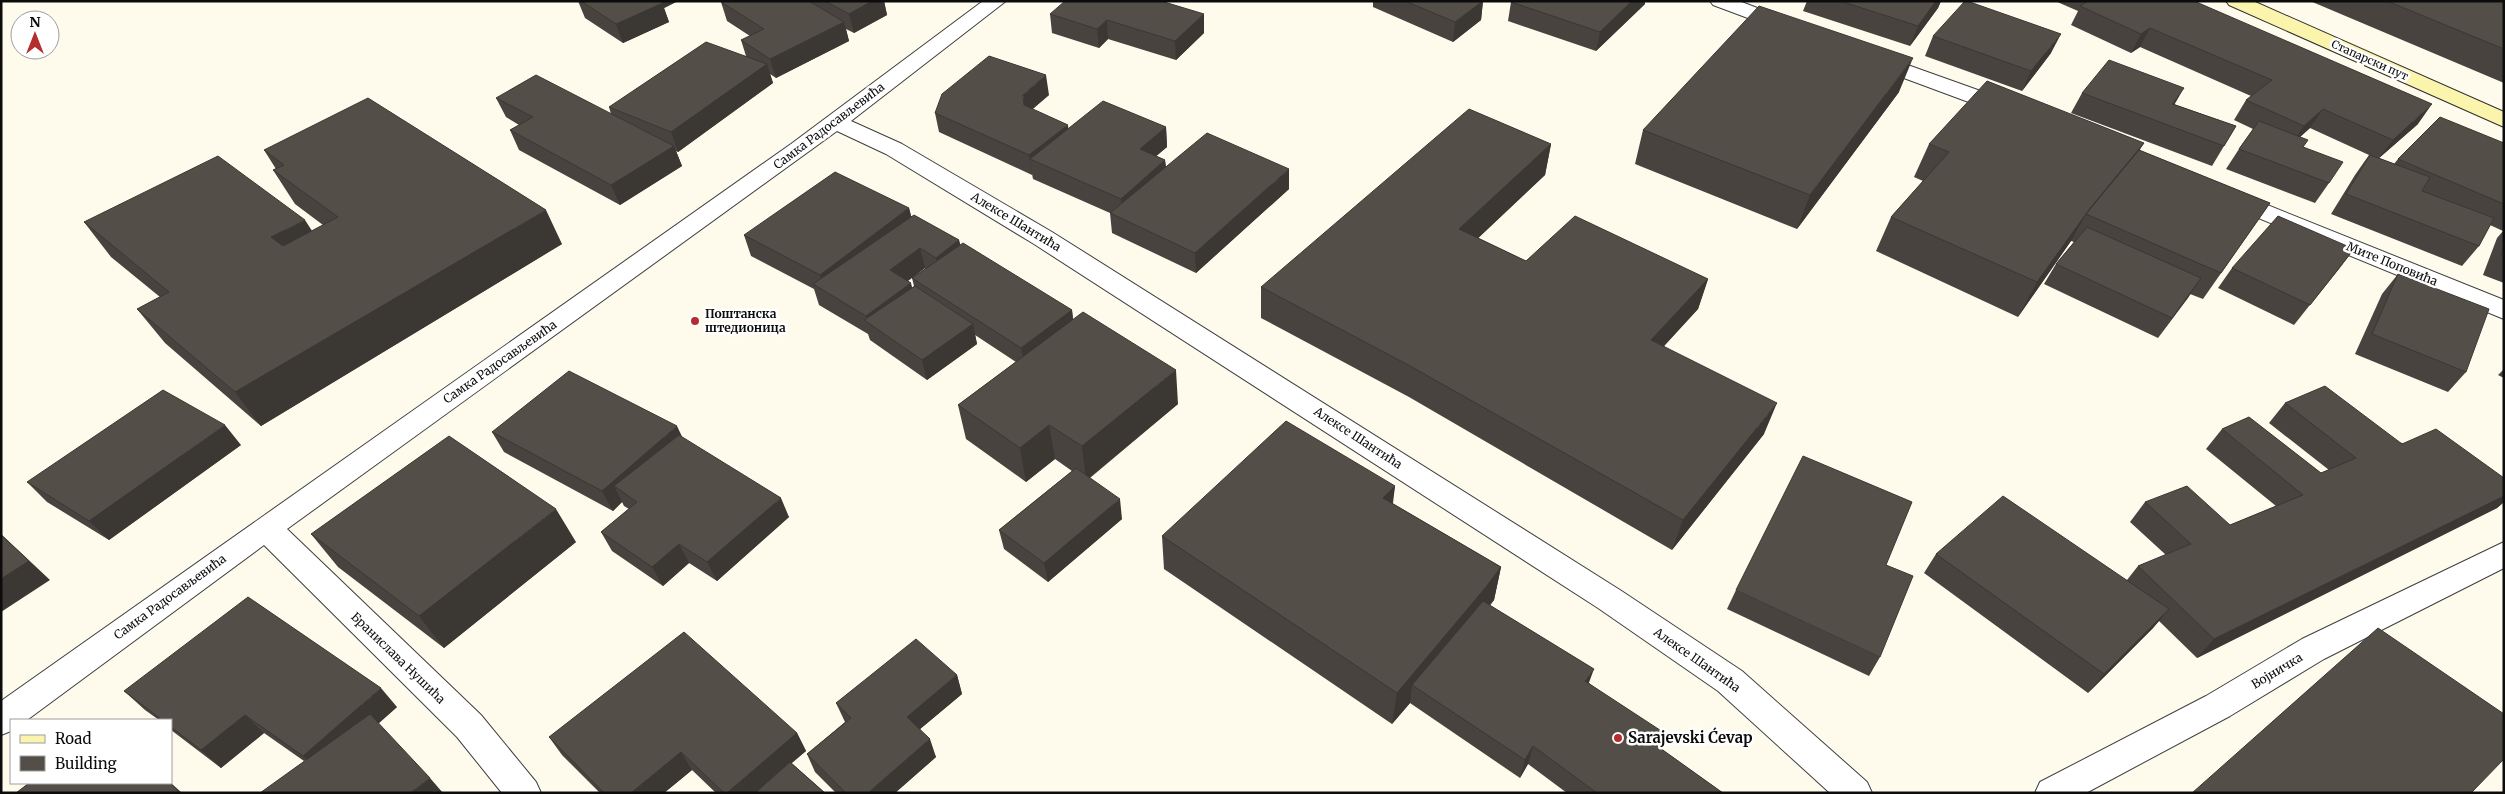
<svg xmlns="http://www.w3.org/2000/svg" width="2505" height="794" viewBox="0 0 2505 794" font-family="Merriweather,serif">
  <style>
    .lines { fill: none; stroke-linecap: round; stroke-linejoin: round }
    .minor-casing { stroke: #3f3f3f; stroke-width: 2 }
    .secondary-casing { stroke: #2e2e2e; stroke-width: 2 }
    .minor { fill: #fff; fill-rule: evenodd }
    .secondary { fill: #faf4ac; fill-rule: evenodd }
    .wall { fill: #48433f; fill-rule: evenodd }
    .shaded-wall { fill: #3b3733 }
    .building { fill: #544e49; stroke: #3b3733 }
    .poi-dot { fill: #b42d2f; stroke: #fff; stroke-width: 2 }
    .labels { text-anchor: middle; stroke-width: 5; stroke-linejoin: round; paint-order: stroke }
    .far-street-label { font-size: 11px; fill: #0c0c0c; stroke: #fff }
    .street-label { font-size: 12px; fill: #0c0c0c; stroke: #fff }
    .poi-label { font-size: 12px; font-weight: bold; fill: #0c0c0c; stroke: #fff; text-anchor: start }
    .near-poi-label { font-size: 15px; font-weight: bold; fill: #0c0c0c; stroke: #fff; text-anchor: start }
  </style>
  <rect width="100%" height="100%" fill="#fefbed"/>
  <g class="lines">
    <g class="minor-casing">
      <path id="minor" d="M983,1h23l-155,120 51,23 150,88 568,358 122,81 125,111 5,11h-42l-112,-102 -120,-83 -564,-364 -148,-90 -49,-23 -550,398 194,186 55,67 5,11h-39l-45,-56 -193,-192 -237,175h-16v11l-10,4v-34l790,-557z
        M1710,1h29l55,21 3,4 -3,4 -7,2 -7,-2 -67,-25z
        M1874,53l143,51 3,5 -3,5 -8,2 -8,-2 -135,-50 -3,-5 3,-5z
        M2230,190l274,110v19l-282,-116 -4,-5 4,-5z
        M2504,542v26l-180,91 -94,57 -144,77h-51l5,-11 166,-86 96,-57z"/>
    </g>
    <g class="secondary-casing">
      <path id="secondary" d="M2226,1h27l251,111v15l-275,-122z"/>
    </g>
    <use href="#minor" class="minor"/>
    <use href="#secondary" class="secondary"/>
  </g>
  <path class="wall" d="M578,1h100l-14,7 5,14 -46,21 -38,-25z
    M723,1h161l3,14 -33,18 -8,-4 3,12 -73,37 -6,-4 3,9 -95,69 -2,-1 6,15 -62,39 -101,-55 -9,-20 9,-5 -13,-8 -10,-19 115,16 -2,-7 137,-51 -5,-16 9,-4 -23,-15 -6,-19z
    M1373,1h110l-2,19 -28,22 -80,-35z
    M1807,1h134l-3,7 -28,38 -107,-35z
    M2055,1h139l224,123 -39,34 15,6 4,-5 106,-16v140l-21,-8 14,-37 6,-7 -13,-6 -11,21 -17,20 -131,-52 24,-39 14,-20 -59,-27 -10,9 3,10 26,36 -14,20 -89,-34 13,-20 14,-20 -19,-9 12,-20 5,-4 -111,-49 -9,6 -60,-28 7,-14z
    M2310,1h194v82z
    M1511,2l134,2 -49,47 -88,-30z
    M1050,14h154v19l-28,27 -68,-21 -9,9 -47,-15z
    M1933,36l118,17 -29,38 -97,-35z
    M1899,92l-102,137 -162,-65 8,-34z
    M2082,93l92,11 62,22 -24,40 -141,-53z
    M1049,95l-17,14 37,20 97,-2 1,20 -11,9 9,4 1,7 123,22 -93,84 -84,-40 -2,-20 -77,-34 -1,-5v1l-93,-43 -4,-19z
    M2144,143l-5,7 131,53 -67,96 -13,-5 -32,44 -114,-54 12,-20 18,-22 -3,-1 -53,76 -142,-66 15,-34 32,-36 -9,-4 15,-33z
    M1551,144l-6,31 -67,63 48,23 182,18 -10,30 -34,37 100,88 -92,116 -263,-153 -148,-79v-31z
    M264,150l298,94 -301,182 -96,-83 -28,-34 23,-12 -49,-40 -27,-35 228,9 11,-6 -28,-21 -22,-34 3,-1z
    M909,208l2,8 48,24 1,5 112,65 1,9 105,85 -88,74 32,41 -74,63 -44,-33 -5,-19 73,-59 -17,-12 -29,23 -60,-43 -8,-34 58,-43 -41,-27 2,9 -50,36 -57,-40 -2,-6 -49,-29 -5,-16 -63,-33 -7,-21zM925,268v1l-13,9 2,8 -2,2 -4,-7z
    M2354,249l-60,76 -76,-37 14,-20z
    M2398,274l68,98 -18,20 -93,-38 27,-60z
    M2504,369v9l-6,-3z
    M2285,403l219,75v24l-7,6 -300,150 -38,-37 -6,7 -65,65 -164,-120 12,-19 191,26 11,-14 28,-11 -36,-33 15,-20 85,23 46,-19 -70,-57 16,-20 99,44 8,-3 -60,-47z
    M492,432l191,6 106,79 -72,64 -28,-18 -26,23 -51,-35 -11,-19 28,-23 -5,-3 -2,-4 -9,9 -109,-59z
    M241,445l-132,95 -62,-38 -20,-20z
    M1395,486l-3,17 109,64 -7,33 -4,5 99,78 73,67 61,43h-156l-39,-29 -8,14 -110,-75 -18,21 -228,-155 -2,-33z
    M311,534l265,8 -132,106 -106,-81z
    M1736,590l144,67 -11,19 -142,-67z
    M957,675l5,19 -42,35 16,28 -41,36h-59l-21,-21 -8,-18 38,-32 -9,-19z
    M124,691l273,16 -18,16 -75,38 -40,-28 -43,35 -50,-38v-10h-12l-14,-10z
    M797,733l9,18 -15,12 34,30h-109l-24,-23 -28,23h-64l-38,-38 -13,-18z"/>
  <path class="shaded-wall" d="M650,1h28l-14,7 5,14 -46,21 -7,-19z
    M872,1h12l3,14 -33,18 -5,-19z
    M1483,1l-2,19 -28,22 2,-20z
    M1632,1h13v3l-49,47 4,-19z
    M1936,1h5l-3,7 -28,38 8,-20z
    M1204,14v19l-28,27 -1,-19z
    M1107,20l1,19 -9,9 -2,-19z
    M844,22l5,19 -73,37 -6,-19z
    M2150,28l-10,19 -9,6 10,-19z
    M2061,34l-10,19 -29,38 9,-20z
    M1913,58l-14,34 -102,137 13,-34z
    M767,64l6,19 -95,69 -7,-20z
    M1046,75l3,20 -23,20 1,10 -4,-30z
    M2184,88l-11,19 -13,16 12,-19z
    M2432,104l-14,20 -40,35 15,-19z
    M2323,109l-13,19 -20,18 14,-20z
    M1068,125l2,19 -40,15 2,15v1l-3,-20z
    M1166,127l1,20 -26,22 -1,-20z
    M2144,143l-20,33 -38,38 -15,27 -53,76 19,-35 54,-75z
    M1551,144l-6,31 -90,85 4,-31z
    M674,146l8,20 -62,39 -9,-20z
    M1165,160l2,20 -45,39 -1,-20z
    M1289,169v20l-93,84 -1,-20z
    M909,208l5,20 -89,64 -5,-17z
    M546,210l16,34 -301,182 -26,-34z
    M305,220l22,34 -32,18 -24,-35z
    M959,240l5,20 -24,18 -4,-20z
    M920,248l5,20 -30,22 -5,-20z
    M2354,249l-15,20 -45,56 16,-20z
    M2201,278l-13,20 -30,40 14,-20z
    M1708,279l-10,30 -56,61 9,-30z
    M911,283l5,20 -48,19 -2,-6z
    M1072,310l2,20 -49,38 -4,-20z
    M973,324l4,20 -50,36 -5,-20z
    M1176,370l2,34 -92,76 -4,-34z
    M1777,403l-13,31 -92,116 11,-30z
    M225,425l16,20 -132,95 -20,-19z
    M1049,425l6,34 -29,23 -6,-34z
    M677,426l9,19 -72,41 8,16 -9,9 -11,-20z
    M1395,486l-4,34 -8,-22z
    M2504,496v6l-7,6 -300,150 17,-19z
    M781,498l8,19 -72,64 -10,-19z
    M1120,499l2,20 -74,63 -4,-19z
    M556,509l20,33 -132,106 -25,-32z
    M1,534l49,46 -49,32z
    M679,544l10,19 -26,23 -11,-19z
    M1501,567l-7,33 -15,20 -67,65 -2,18 -18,21 5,-31z
    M2169,609l-16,19 -65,65 16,-19z
    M1594,669l-7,19 -2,-7z
    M957,675l5,19 -49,41 -6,-18z
    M381,688l16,19 -76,67 -18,-18z
    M245,715l19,18 -43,35 -20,-18z
    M797,733l9,18 -49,42h-30z
    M1669,736l-8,18 -1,-6z
    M930,739l6,18 -41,36h-27z
    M1533,746l-5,18 -8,14 5,-18z
    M681,752l11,18 -28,23h-33z
    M430,778l13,15h-33z
    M170,783h1l11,10h-2z"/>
  <path class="building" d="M581,1h79l3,2 -47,21z
    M723,1h86l35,21 -74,37 -29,-19 23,-11 -43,-27z
    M825,1h47l-23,13z
    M1065,1h96l43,13 -29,27 -68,-21 -10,9 -47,-15z
    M1405,1h78l-28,21z
    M1512,1h120l-32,31 -89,-30z
    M1840,1h96l-18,25z
    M1965,1h2l94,33 -30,37 -98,-35z
    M2088,1h106l238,103 -39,36 -70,-31 -19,17 -58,-26 26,-20 -122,-52 -9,6 -61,-28z
    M2387,1h117v48z
    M1759,6l154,52 -103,137 -167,-65z
    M706,42l61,22 -96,68 -62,-25z
    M989,56l57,19 -23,20 1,10 44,20 -39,30 -94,-42 7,-19z
    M2109,60l75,28 -12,16 64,22 -12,20 -142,-53z
    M536,75l138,71 -63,39 -101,-55 23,-13 -37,-19z
    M1987,81l157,62 -53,64 -54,75 -146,-65 58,-65 -20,-8z
    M368,98l178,112 -311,182 -98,-83 32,-17 -85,-70 134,-66 87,64 -34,17 12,9 55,-29 -65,-47 11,-5 -20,-15z
    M1103,101l63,26 -26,22 25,11 -44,39 -91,-40z
    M1469,109l82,35 -92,85 67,32 49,-45 133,63 -57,61 126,63 -94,117 -271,-153 -151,-80z
    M2440,117l64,26v61l-106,-45z
    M2259,121l49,19 -5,7 40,15 -14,21 -90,-34z
    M1207,133l82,36 -94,84 -85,-40z
    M2139,150l131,53 -49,70 -135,-59z
    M2370,155l60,22 -8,14 72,27 -15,28 -133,-52z
    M835,172l74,36 -89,67 -76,-40z
    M914,215l45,25 -23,18 -16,-10 -30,22 21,13 -45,33 -53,-32z
    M2278,216l76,33 -44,56 -78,-37z
    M2087,227l114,51 -29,40 -116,-54z
    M963,243l109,67 -51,38 -109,-70z
    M2504,247v10l-3,-2z
    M2398,274l91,35 -23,63 -94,-38z
    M915,286l58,38 -51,36 -58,-40z
    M1083,312l93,58 -94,76 -33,-21 -29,23 -62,-43z
    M569,371l108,55 -75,65 -110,-59z
    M2325,386l77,58 34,-15 68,49v18l-290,143 -76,-73 53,-22 -46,-42 42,-16 43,39 73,-30 -81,-66 27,-12 72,56 35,-15 -71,-55z
    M163,390l62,35 -136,96 -62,-39z
    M1286,421l109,65 -12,12 118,69 -15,20 -89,106 -235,-157z
    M679,435l102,63 -74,64 -28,-18 -27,23 -51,-35 36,-30 -23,-16z
    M449,436l107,73 -137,107 -108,-82z
    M1803,456l109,46 -26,63 27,11 -33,81 -144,-67z
    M1076,468l44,31 -76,64 -45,-33z
    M2003,496l166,113 -65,65 -168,-120z
    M1,535l28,26 -28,18z
    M248,597l133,91 -78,68 -58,-41 -44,35 -30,-23v-7h-9l-38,-29z
    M1483,601l111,68 -9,12 84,55 -9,12 63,45h-126l-64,-47 -8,14 -113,-75z
    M2378,628l126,86v45l-33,34h-279z
    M684,632l113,101 -70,60h-3l-43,-41 -50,41h-27l-55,-56z
    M916,639l41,36 -50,42 23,22 -62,54h-22l-39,-39 44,-36 -15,-15z
    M370,714l60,64 -20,15h-150z
    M790,762l35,31h-70z
    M29,783h141l10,10h-164z
    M434,790l4,3h-7z"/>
  <g class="poi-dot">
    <circle cx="695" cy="321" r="5"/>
    <circle cx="1618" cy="738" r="5"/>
  </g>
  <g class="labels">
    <g class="far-street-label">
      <text transform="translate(2370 60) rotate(24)" y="4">Стапарски пут</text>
    </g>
    <g class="street-label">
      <text transform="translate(829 126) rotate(-37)" y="4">Самка Радосављевића</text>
      <text transform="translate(1016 222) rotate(31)" y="4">Алексе Шантића</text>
      <text transform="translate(2392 264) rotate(22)" y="4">Мите Поповића</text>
      <text transform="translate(500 362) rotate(-35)" y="4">Самка Радосављевића</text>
      <text transform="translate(1358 438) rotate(33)" y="4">Алексе Шантића</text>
      <text transform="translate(170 597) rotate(-36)" y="4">Самка Радосављевића</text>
      <text transform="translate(398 658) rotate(44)" y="4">Бранислава Нушића</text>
      <text transform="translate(1697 660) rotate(35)" y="4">Алексе Шантића</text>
      <text transform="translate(2277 671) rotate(-31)" y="4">Војничка</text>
    </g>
    <g class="poi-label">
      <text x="705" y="318">Поштанска<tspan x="705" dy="14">штедионица</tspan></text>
    </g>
    <g class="near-poi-label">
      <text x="1628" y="743">Sarajevski Ćevap</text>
    </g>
  </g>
  <rect width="2505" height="794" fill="none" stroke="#0c0c0c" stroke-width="5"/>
  <rect x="10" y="719" width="162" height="65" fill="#ffffff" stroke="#9e9e9e"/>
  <rect x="20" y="735" width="25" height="8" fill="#faf4ac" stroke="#9e9e9e"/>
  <text x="55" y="744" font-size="15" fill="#0c0c0c">Road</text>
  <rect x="20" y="756" width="25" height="15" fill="#544e49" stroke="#9e9e9e"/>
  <text x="55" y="769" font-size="15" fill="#0c0c0c">Building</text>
  <g transform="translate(35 35)"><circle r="24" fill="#ffffff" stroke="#9e9e9e"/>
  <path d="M0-4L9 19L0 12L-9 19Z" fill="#b42d2f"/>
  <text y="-8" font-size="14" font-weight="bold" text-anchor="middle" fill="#0c0c0c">N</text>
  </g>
</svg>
